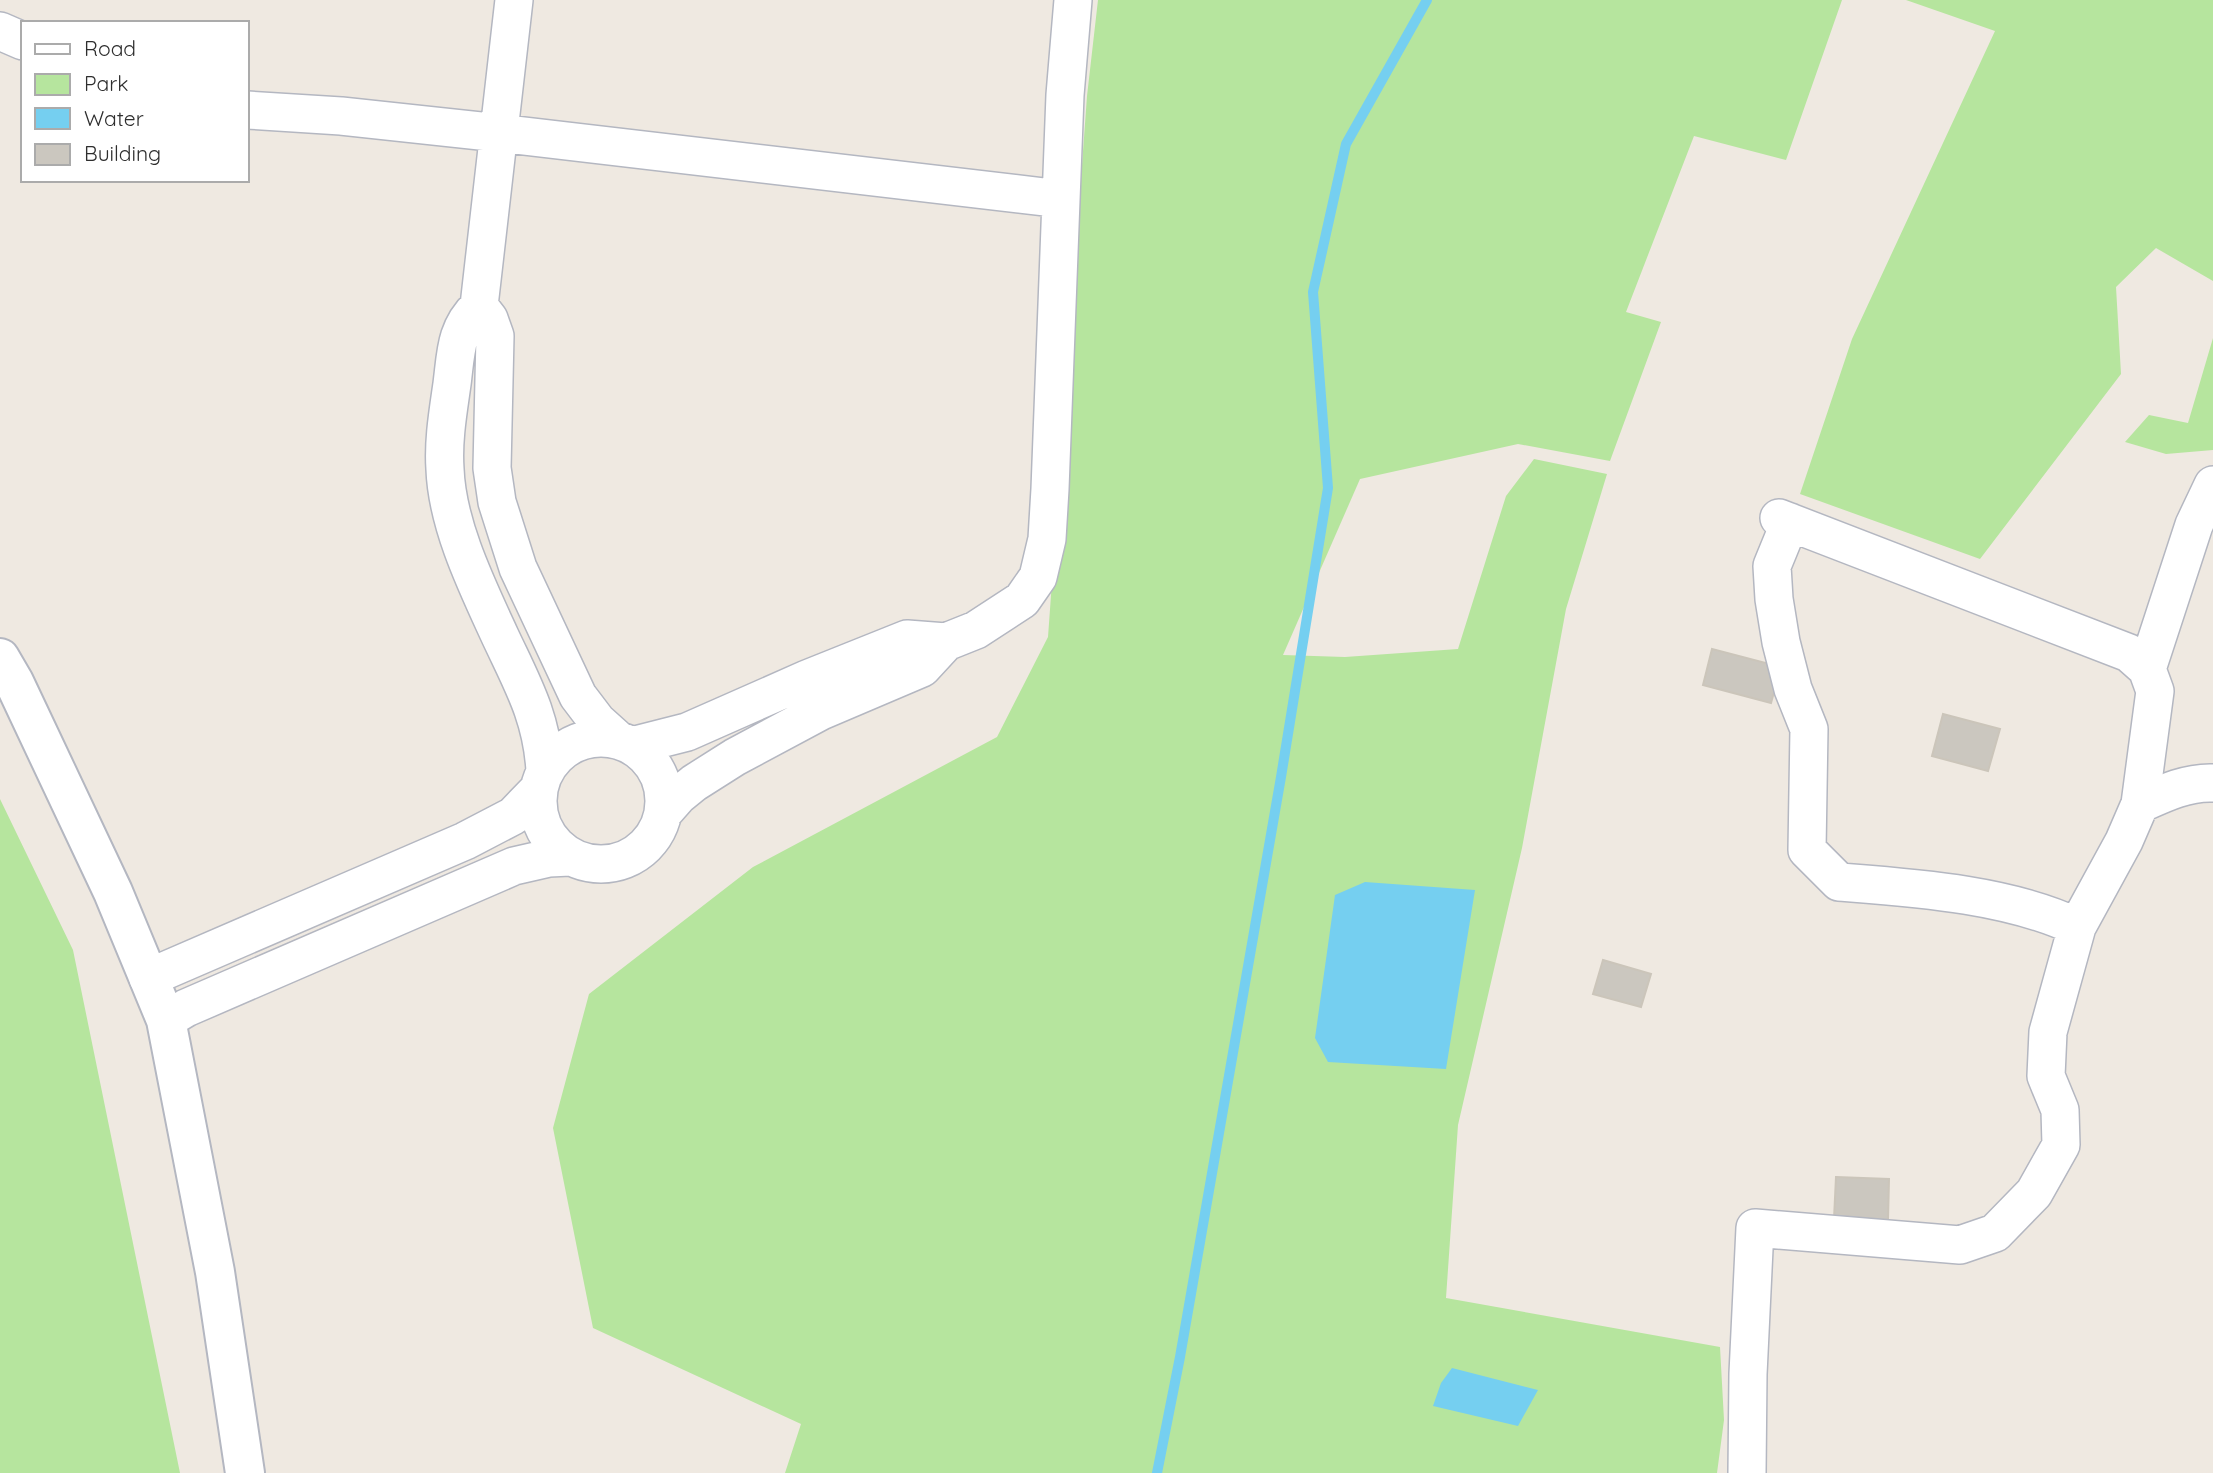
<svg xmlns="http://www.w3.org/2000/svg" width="2213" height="1473" viewBox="0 0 2213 1473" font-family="Quicksand,sans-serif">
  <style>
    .green { fill: #b6e59e }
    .water { fill: #75cff0 }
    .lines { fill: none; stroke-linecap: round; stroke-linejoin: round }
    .stream { stroke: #75cff0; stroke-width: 10 }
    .building { fill: #cbc7bf; stroke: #cbc5ba; stroke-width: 2 }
    .minor-casing { stroke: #b4b7c1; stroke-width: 40 }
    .tertiary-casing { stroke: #b4b7c1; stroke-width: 42 }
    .minor { stroke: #fff; stroke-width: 37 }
    .tertiary { stroke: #fff; stroke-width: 38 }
  </style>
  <rect width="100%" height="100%" fill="#efe9e1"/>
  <path class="green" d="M1098,0h744l-56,160 -92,-24 -68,176 35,10 -51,139 -92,-17 -158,35 -77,176 62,2 113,-8 48,-153 28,-37 73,15 -41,135 -44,239 -64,277 -12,173 274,49 4,73 -7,53h-932l16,-49 -208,-96 -40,-200 36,-134 164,-127 244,-130 51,-100 39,-541z
    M1906,0h307v281l-57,-33 -40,39 5,87 -141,185 -180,-65 52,-155 143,-308z
    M2213,338v112l-47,4 -41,-12 24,-27 39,8z
    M0,799l73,151 107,523h-180z"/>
  <path class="water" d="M1365,882l110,8 -29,179 -118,-7 -13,-24 20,-143z
    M1452,1368l86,22 -20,36 -85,-20 8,-23z"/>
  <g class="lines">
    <path class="stream" d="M1157,1473l23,-116 101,-580 47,-289 -15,-196 33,-148 81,-144"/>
  </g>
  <path class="building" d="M1712,649l69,18 -10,36 -68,-18z
    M1943,714l57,15 -12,42 -56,-15z
    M1603,960l48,14 -10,33 -48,-13z
    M1836,1177l53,2 -1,41 -54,-1z"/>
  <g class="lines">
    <g class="minor-casing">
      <path id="minor" d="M514,0l-35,306c-24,23 -23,47 -27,78 -4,28 -9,57 -7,85 2,56 32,117 55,167 22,47 42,81 45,135
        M0,31l23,10
        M247,110l94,6 158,17 562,66
        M479,306l10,13 6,17 -3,132 5,34 21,66 60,128 19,25 20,18
        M1790,522l-18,44 2,33 7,43 12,47 16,40 -2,121 32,32c76,6 169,12 238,45
        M2147,669l47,-144 19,-40
        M538 801a63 63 0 1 1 126 0a63 63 0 1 1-126 0Z
        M632,746l55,-14 120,-53 100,-40 39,3 30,-12 46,-30 16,-23 9,-38 3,-50 15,-394 8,-95
        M2140,804c24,-11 47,-22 73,-21
        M663,813l15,-17 16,-13 41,-26 86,-46 101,-43 24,-26
        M148,978l317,-137 48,-25 26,-27
        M166,1020l20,-12 328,-142 35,-8 21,-1
        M1747,1473l1,-99 7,-146 205,17 35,-12 39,-40 27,-48 -1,-35 -14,-34 2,-44 29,-105 47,-86 16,-37 15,-113 -8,-22 -18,-16 -350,-135"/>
    </g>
    <g class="tertiary-casing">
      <path id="tertiary" d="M0,658l14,24 99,210 53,128 49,252 30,201"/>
    </g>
    <use href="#minor" class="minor"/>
    <use href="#tertiary" class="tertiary"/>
  </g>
  <rect x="21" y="21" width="228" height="161" fill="#ffffff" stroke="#ababab" stroke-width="2"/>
  <rect x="35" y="44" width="35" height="10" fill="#ffffff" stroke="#ababab" stroke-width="2"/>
  <text x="84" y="56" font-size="21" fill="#2e2e2e">Road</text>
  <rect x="35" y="74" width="35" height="21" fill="#b6e59e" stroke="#ababab" stroke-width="2"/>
  <text x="84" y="91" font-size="21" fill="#2e2e2e">Park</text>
  <rect x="35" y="108" width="35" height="21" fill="#75cff0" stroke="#ababab" stroke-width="2"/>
  <text x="84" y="126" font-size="21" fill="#2e2e2e">Water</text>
  <rect x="35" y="144" width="35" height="21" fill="#cbc7bf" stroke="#ababab" stroke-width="2"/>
  <text x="84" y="161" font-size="21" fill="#2e2e2e">Building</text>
</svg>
